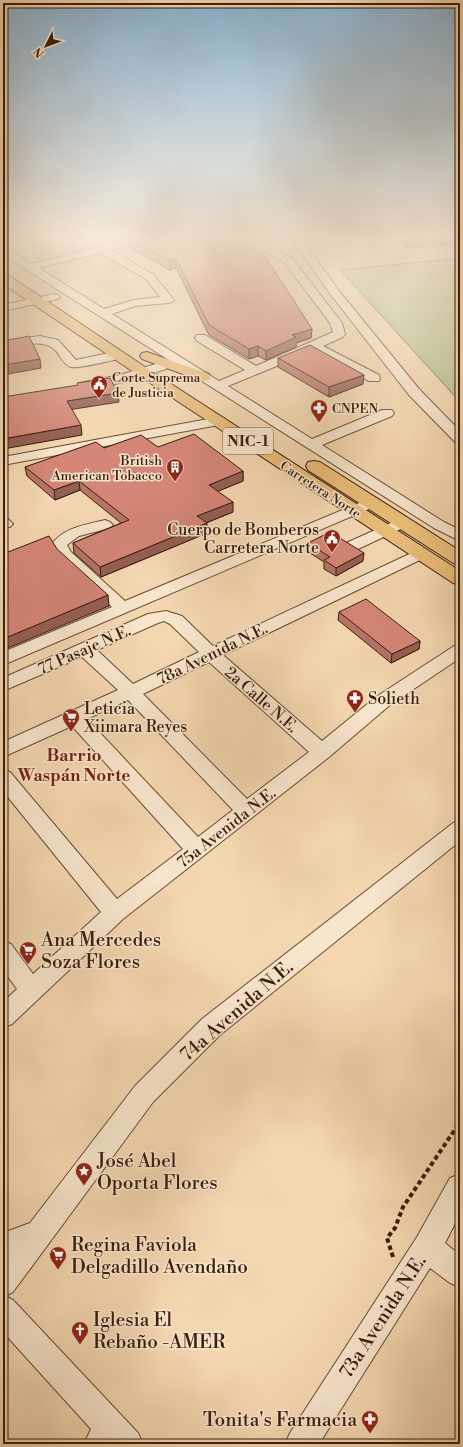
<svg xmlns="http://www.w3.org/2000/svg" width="463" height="1447" viewBox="0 0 463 1447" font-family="'Libre Bodoni',serif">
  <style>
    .green { fill: #b5bf90; stroke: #766e4e }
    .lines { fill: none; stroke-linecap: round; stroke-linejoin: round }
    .minor-casing { stroke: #674b35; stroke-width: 2 }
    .highway-casing { stroke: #381c0c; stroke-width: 2 }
    .path { stroke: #381c0c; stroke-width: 4; stroke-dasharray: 4.5 3; stroke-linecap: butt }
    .minor { fill: #f7e5cc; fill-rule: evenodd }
    .highway { fill: #eabc78; fill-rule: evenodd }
    .wall { fill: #b77367; stroke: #381c0c }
    .shaded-wall { fill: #955e54; stroke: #381c0c }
    .building { fill: #d58678; stroke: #381c0c }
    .labels { text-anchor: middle; stroke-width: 3; stroke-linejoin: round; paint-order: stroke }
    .far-poi-label { font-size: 13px; fill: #381c0c; stroke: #f7e5cc; text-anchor: start }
    .far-street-label { font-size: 13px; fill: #381c0c; stroke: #f7e5cc }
    .shield { fill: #f7e5cc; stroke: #715846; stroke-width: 1 }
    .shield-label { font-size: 15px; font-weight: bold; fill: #381c0c }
    .poi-label { font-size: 16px; fill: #381c0c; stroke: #f7e5cc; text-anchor: start }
    .street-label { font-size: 16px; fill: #381c0c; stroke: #f7e5cc }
    .neighbourhood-label { font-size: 17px; font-weight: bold; fill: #7a1f14; stroke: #f7e5cc }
    .near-poi-label { font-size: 19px; fill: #381c0c; stroke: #f7e5cc; text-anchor: start }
    .near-street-label { font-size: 19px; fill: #381c0c; stroke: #f7e5cc }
  </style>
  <rect width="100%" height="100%" fill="#f3d7b0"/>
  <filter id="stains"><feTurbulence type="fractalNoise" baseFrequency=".005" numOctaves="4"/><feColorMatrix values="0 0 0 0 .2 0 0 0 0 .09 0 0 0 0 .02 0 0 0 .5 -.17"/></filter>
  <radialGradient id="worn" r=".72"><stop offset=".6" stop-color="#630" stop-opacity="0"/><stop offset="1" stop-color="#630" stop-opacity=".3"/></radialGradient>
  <path class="green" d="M4,237h129l-89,25z
    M460,258v144l-120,-132z"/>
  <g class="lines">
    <g class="minor-casing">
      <path id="minor" d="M137,237h19l-1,2 -44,11 43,25 20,25 -2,2 -4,1 -33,3 -23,8 107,67 26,-11 -48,-29 -2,-3 2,-3h8l51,31 77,-34 -3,-9 -46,-61 -47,-25h14l41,21 50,65 3,11 -2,3 -20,9 56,29 1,3 -1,3h-10l-56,-30 -85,35 84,53 70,-29h10l2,3 -2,3 -70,29 122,77 16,8v11l-26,-13 -431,-273v-8l29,17zM100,253l46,26 14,18 -26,3 -30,9 -65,-41z
        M290,237h10l39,54 80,98 41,42v12l-5,-1 -46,-47 -78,-100z
        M54,294l4,1 2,2 -2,2 -55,12v-6z
        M40,336l18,4 18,20 42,-9 4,1 2,3 -2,3c-9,2 -44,11 -51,9 -8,-3 -10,-10 -15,-16 -12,-14 -37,-5 -53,-2v-8z
        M162,362l4,1 2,3 -2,3 -38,12 -43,9 -5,-1 -1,-3 1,-3 40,-8z
        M219,417l5,1 2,3 -2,3 -221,41v-8z
        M371,498l5,2 3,3 -3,3 -373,159v-13l109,-45 -53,-49 -8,-13c13,-18 34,-20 54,-25l5,2 3,3 -3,3 -31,8 -12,9 4,7 54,49z
        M3,517l5,2 5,5 -3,3 -7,1z
        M402,518l5,2 3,3 -3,3 -49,23 -6,2 -6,-2 -2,-3 2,-3z
        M420,549l6,2 2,3 -2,3 -203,98 99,86 54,-44 78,-51 6,-2v14l-70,47 -61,52 -206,162 -111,105 -9,4v-26l14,-13 -14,-19v-29l8,3 22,30 68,-62 -98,-121v-21l7,2 107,127 66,-50 -111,-123 -69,31v-15l115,-52 -36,-33 -79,34v-13l145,-64 18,-3 16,5 31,30zM164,621l6,3 29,28 -66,32 -36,-34 61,-27zM209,662l100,90 -62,47 -104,-105zM128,700l105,110 -35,27 -111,-118z
        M460,821v20l-240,194 -67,67 -140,190 -8,4 8,4 125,133 5,11h-59l7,-15 -88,-97v-99l27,-10 105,-137 67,-67 251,-196z
        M460,1174v40l-15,29 15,12v32l-10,-4 -20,-15 -111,176h-34l5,-11 127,-196 33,-59z"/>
    </g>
    <g class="highway-casing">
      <path id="highway" d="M3,274l5,1 140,94 312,202v14l-7,-2 -315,-208 -135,-91z
        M147,352l62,22 2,3 -2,3 -5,1 -5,-1 -57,-21 -2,-3 2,-3z
        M314,461l6,1 140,89v14l-7,-2 -145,-93 -2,-4 2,-4z"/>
    </g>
    <path class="path" d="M393,1257l-6,-19 8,-10 8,-21 57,-85"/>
    <use href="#minor" class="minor"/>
    <use href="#highway" class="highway"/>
  </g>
  <path class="wall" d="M137,237l175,92 -1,9 -15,5v4l-30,13 -8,-4 -9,3 -40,-24 -33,-67 -6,2 -40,-22 -1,-9z
    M395,237h65v7l-53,4z
    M278,358l85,26 -34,13 -51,-30z
    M158,447l85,24v10l-25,10 15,21 -27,11 1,10 -106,44 -27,-24 -1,-10 48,-20 -41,-33 -25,10 -28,-24 -2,-9 79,-19z
    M308,543l55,18 -27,15 -12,-7v-7l-17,-11z
    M339,612l81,29 -1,8 -28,14 -53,-43z"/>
  <path class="shaded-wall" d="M436,237h24v7l-53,4v-8z
    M176,259v9l-6,2v-9z
    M312,329l-1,9 -15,5v4l-30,13v-9l26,-16z
    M258,346v10l-9,3v-10z
    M40,359l1,9 -38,7v-10z
    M364,375l-1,9 -34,13v-10z
    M118,393l1,9 -51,8 -1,-9z
    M81,425l1,10 -79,14v-10z
    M243,471v10l-34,14v-10z
    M79,481l1,9 -25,10 -1,-10z
    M233,502v10l-35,14 -1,-10z
    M207,523v10l-106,44 -1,-10z
    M364,553l-1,8 -27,15v-8z
    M108,595l1,11 -106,44v-11z
    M420,641l-1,8 -28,14 1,-9z"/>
  <path class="building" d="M137,237h39l6,3 11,-3h36l36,19 47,73 -20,6 4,2 -30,14 -8,-5 -9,3 -40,-24 -33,-66 -6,2 -41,-22z
    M405,237h31l-29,3z
    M29,336l11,23 -37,6v-24z
    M310,345l54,30 -35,12 -51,-29z
    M110,378l8,15 -51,8 14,24 -78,14v-42l75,-12 -1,-2z
    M194,434l49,37 -34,14 24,17 -36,14 10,7 -107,44 -27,-24 56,-23 -50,-39 -25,9 -29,-23 71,-25 8,6 37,-13 17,12z
    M330,532l34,21 -28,15 -12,-8 6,-3 -22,-14z
    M49,536l8,13 51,46 -105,44v-85z
    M366,599l54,42 -28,13 -53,-42z"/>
  <linearGradient id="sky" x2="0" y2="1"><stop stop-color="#8bb5d4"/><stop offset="0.54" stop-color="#faeddb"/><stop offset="1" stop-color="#faeddb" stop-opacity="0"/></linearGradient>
  <rect width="463" height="440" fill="url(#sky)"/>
  <defs>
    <g id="civic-pin" transform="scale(0.9)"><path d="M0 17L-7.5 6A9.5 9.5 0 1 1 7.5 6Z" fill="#8f2418" stroke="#f7e5cc"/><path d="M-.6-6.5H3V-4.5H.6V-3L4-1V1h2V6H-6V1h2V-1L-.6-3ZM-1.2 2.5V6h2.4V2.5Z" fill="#fff"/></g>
    <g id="pharmacy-pin" transform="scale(0.9)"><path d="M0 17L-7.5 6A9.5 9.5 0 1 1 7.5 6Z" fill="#8f2418" stroke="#f7e5cc"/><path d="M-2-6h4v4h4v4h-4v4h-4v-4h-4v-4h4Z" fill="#fff"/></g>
    <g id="building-pin" transform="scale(0.9)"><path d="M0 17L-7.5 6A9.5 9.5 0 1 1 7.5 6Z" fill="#8f2418" stroke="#f7e5cc"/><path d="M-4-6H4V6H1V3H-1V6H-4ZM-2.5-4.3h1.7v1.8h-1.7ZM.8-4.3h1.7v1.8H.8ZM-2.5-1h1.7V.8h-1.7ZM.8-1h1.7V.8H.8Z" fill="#fff"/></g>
    <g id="supermarket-pin" transform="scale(0.9)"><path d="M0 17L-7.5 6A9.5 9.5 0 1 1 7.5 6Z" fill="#8f2418" stroke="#f7e5cc"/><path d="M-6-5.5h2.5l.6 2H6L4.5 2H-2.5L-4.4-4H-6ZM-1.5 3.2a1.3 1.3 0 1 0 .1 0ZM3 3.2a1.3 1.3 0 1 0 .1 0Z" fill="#fff"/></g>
    <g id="sight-pin" transform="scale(0.9)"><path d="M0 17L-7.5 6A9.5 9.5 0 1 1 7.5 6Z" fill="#8f2418" stroke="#f7e5cc"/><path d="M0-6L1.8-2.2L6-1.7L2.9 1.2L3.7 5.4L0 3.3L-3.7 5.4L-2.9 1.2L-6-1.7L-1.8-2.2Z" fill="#fff"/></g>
    <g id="church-pin" transform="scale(0.9)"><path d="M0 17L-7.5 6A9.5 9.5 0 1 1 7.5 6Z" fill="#8f2418" stroke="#f7e5cc"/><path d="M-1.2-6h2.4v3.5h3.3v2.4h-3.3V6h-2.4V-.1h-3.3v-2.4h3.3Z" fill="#fff"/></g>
  </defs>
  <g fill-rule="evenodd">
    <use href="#civic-pin" x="99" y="384"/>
    <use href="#pharmacy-pin" x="319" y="408"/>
    <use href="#building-pin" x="175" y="467"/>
    <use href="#civic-pin" x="332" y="538"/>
    <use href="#pharmacy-pin" x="355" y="698"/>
    <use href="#supermarket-pin" x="71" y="717"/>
    <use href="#supermarket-pin" x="28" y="950"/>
    <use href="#sight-pin" x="84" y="1171"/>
    <use href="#supermarket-pin" x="58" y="1255"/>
    <use href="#church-pin" x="80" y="1330"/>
    <use href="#pharmacy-pin" x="370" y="1419"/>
  </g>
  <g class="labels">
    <g class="far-poi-label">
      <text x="112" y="382">Corte Suprema<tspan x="112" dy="15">de Justicia</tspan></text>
      <text x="332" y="413">CNPEN</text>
      <text x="162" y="465" text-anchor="end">British<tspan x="162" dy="15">American Tobacco</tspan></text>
    </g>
    <g class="far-street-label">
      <text transform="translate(321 489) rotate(33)" y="5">Carretera Norte</text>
    </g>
    <rect class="shield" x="223" y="428" width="50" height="26" rx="3"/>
    <g class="shield-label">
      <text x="248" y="446">NIC-1</text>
    </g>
    <g class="poi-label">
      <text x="319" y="535" text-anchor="end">Cuerpo de Bomberos<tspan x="319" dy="18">Carretera Norte</tspan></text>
      <text x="368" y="704">Solieth</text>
      <text x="84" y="714">Leticia<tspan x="84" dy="18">Xiimara Reyes</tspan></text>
    </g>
    <g class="street-label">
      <text transform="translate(84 649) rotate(-24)" y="6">77 Pasaje N.E.</text>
      <text transform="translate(212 653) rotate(-26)" y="6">78a Avenida N.E.</text>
      <text transform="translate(262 699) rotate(41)" y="6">2a Calle N.E.</text>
      <text transform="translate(226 827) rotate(-38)" y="6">75a Avenida N.E.</text>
    </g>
    <g class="neighbourhood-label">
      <text x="74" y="761">Barrio<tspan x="74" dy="20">Waspán Norte</tspan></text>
    </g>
    <g class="near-poi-label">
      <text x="41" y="946">Ana Mercedes<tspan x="41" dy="22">Soza Flores</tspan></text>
      <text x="97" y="1167">José Abel<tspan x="97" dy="22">Oporta Flores</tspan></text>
      <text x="71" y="1251">Regina Faviola<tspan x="71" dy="22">Delgadillo Avendaño</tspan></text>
      <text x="93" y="1326">Iglesia El<tspan x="93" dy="22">Rebaño -AMER</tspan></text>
      <text x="357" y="1426" text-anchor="end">Tonita's Farmacia</text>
    </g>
    <g class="near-street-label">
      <text transform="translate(236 1010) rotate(-41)" y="7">74a Avenida N.E.</text>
      <text transform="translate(382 1316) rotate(-57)" y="7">73a Avenida N.E.</text>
    </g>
  </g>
  <rect width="463" height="1447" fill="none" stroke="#f3d7b0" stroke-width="16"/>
  <rect x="4" y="4" width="455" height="1439" fill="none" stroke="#381c0c" stroke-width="2"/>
  <rect x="8" y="8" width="447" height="1431" fill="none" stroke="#381c0c"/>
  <g transform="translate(46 46) rotate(228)" stroke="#f7e5cc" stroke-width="3" paint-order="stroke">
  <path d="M0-3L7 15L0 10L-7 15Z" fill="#381c0c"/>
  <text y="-6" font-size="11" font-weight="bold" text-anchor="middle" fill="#381c0c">N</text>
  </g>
  <rect width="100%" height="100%" filter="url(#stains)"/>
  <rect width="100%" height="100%" fill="url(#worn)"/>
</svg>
